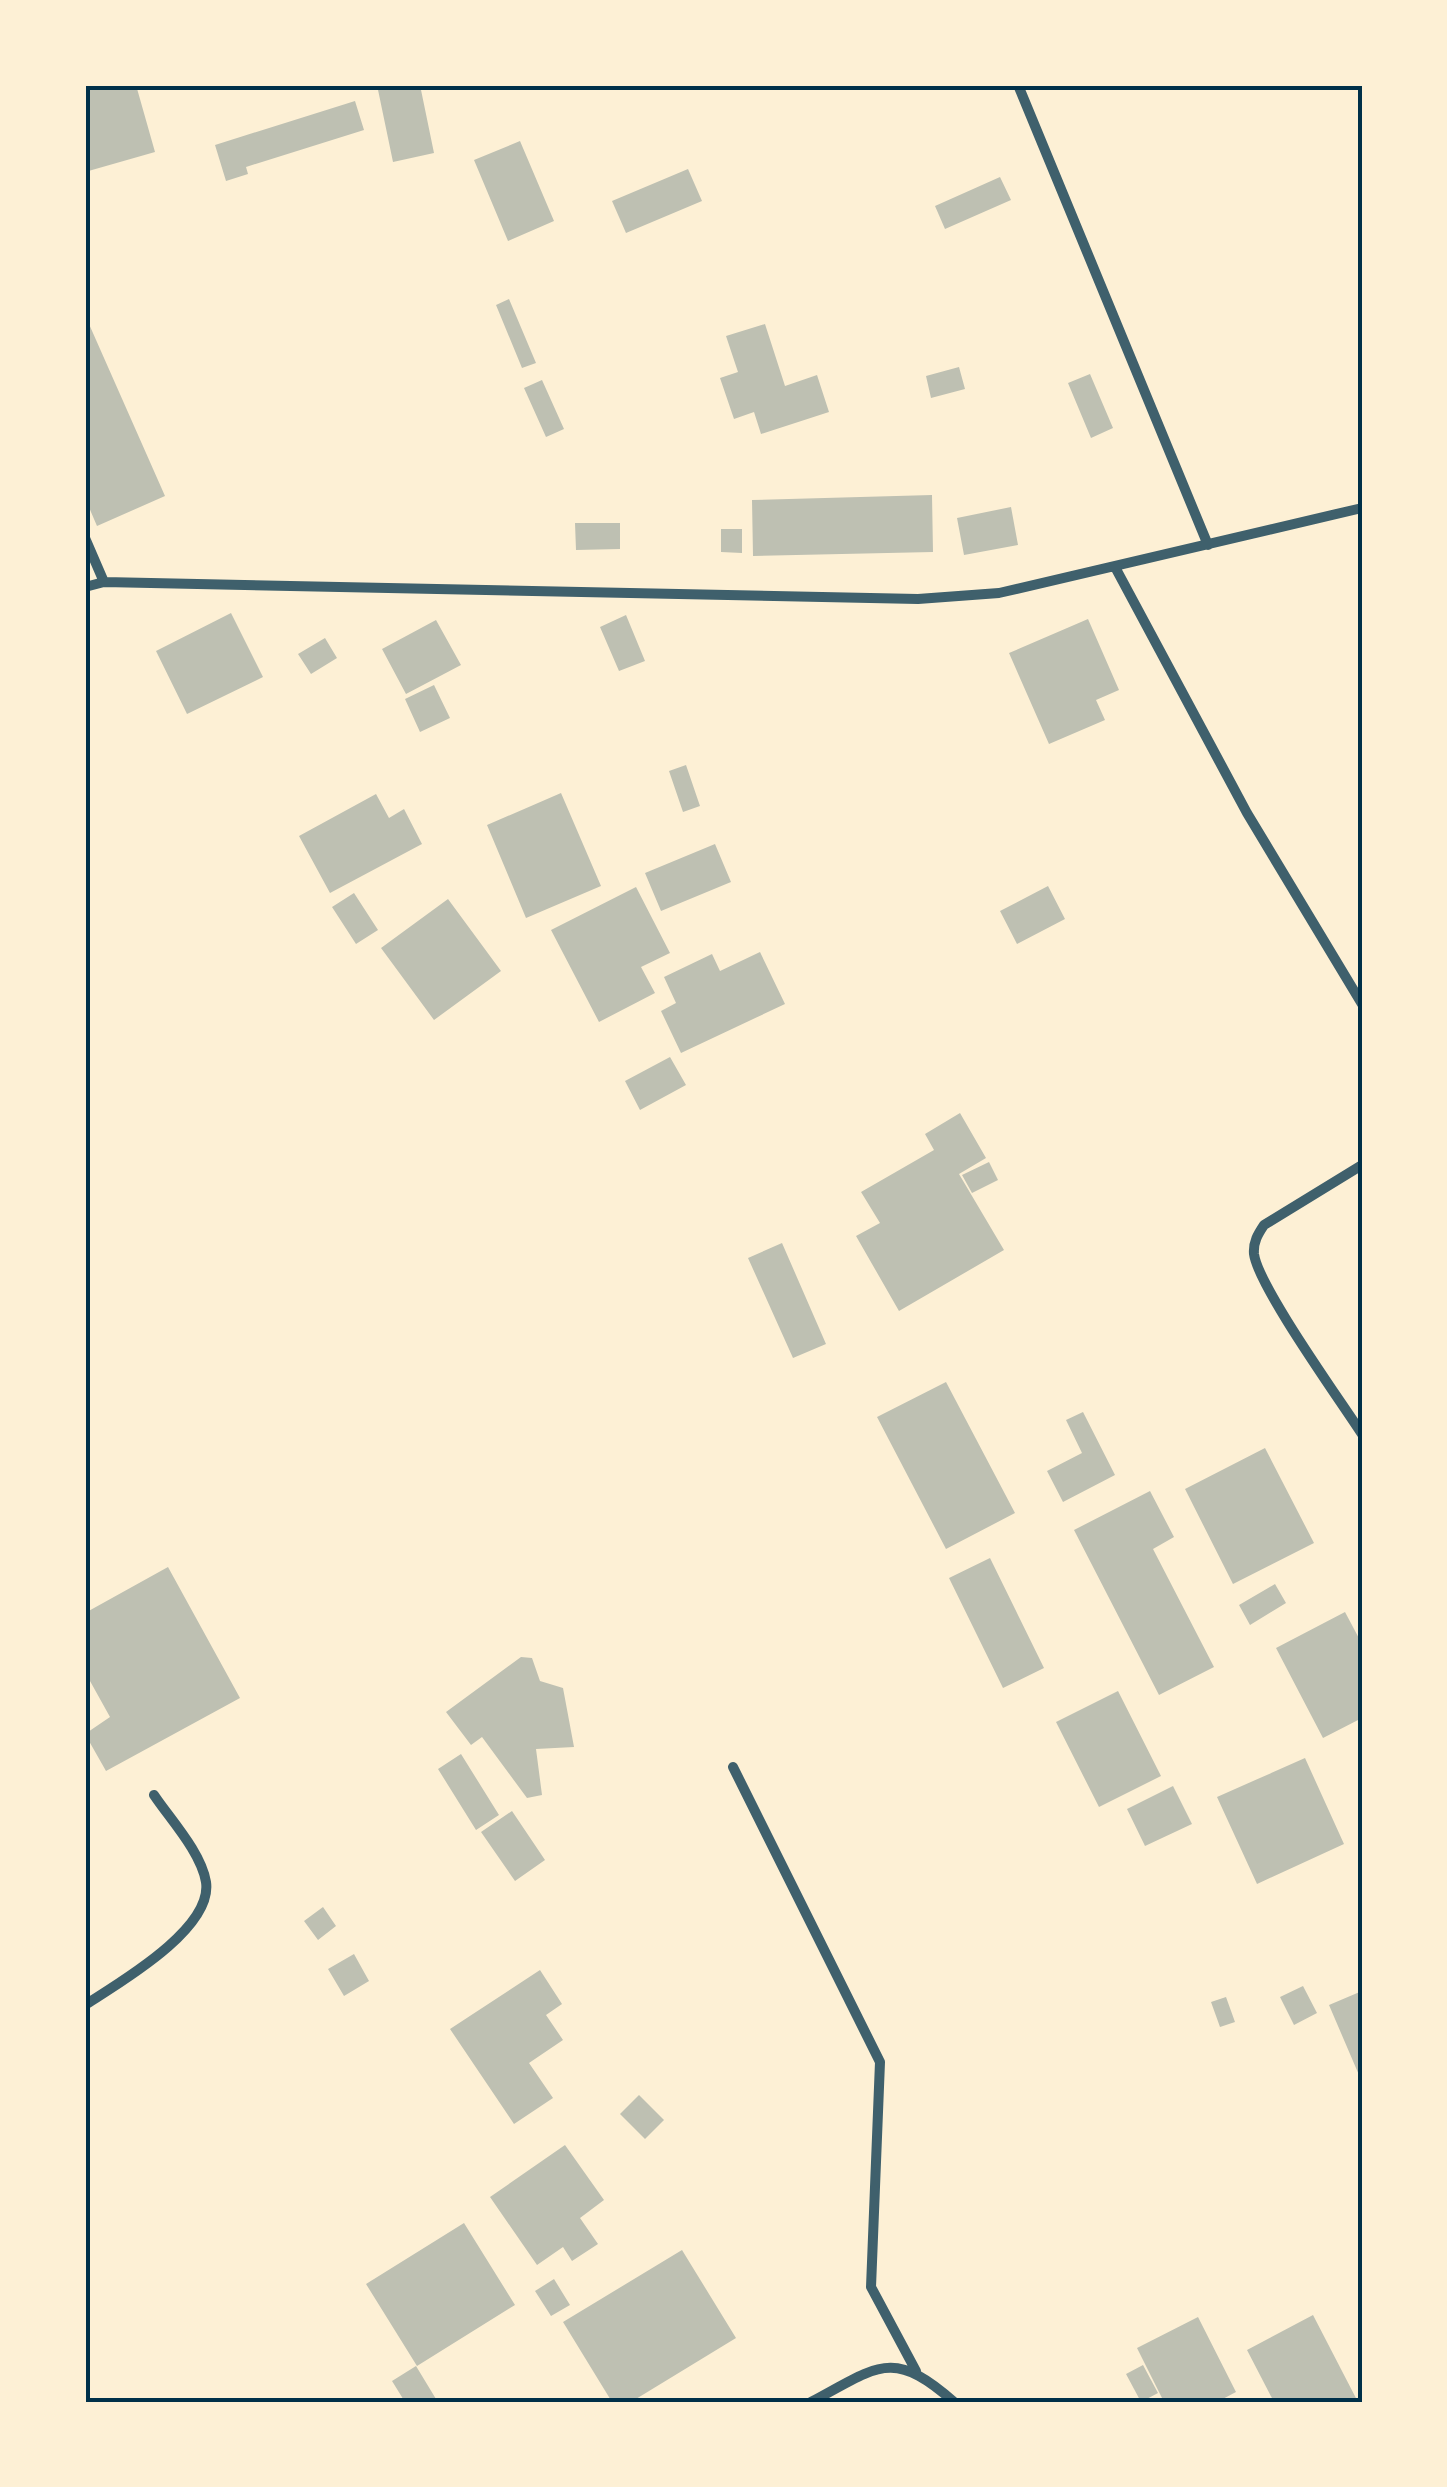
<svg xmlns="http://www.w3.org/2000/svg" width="1447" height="2487" viewBox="0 0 1447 2487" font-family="'Asap Condensed',sans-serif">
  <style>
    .building { fill: #bec0b2 }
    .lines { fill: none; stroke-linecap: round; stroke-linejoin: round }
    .minor { stroke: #3f606c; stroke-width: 10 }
    .neatline { fill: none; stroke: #003049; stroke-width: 4 }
  </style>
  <rect width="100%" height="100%" fill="#fdf0d5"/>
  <path class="building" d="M85,85h51l19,67 -70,20z
    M377,85h43l14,68 -41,9z
    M355,101l9,29 -118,37 2,7 -22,7 -11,-36z
    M520,141l34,80 -46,20 -34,-81z
    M688,169l14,32 -76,32 -14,-32z
    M1000,177l11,23 -66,29 -10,-23z
    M509,299l27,64 -14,5 -26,-63z
    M85,315l80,181 -68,30 -12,-28z
    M765,324l20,62 32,-11 12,37 -68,22 -7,-22 -20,7 -14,-41 18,-6 -12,-36z
    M959,367l6,22 -34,9 -5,-22z
    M1090,374l23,54 -22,10 -23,-55z
    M542,380l22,49 -18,8 -22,-49z
    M932,495l1,57 -180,4 -1,-56z
    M1011,507l7,38 -54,10 -7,-37z
    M575,523h45v26l-44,1z
    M721,529h21v24l-21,-1z
    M231,613l32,64 -76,37 -31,-63z
    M626,615l19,46 -26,10 -19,-44z
    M1088,619l31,71 -23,10 9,20 -56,24 -40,-91z
    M436,620l25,45 -55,29 -24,-45z
    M325,638l12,20 -26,16 -13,-20z
    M434,685l16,33 -30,14 -15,-33z
    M686,765l14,41 -17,6 -14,-41z
    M561,793l40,93 -75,32 -39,-93z
    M376,794l13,24 15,-9 18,35 -92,49 -31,-57z
    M715,844l16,38 -70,29 -16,-38z
    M1048,886l17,33 -48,25 -17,-33z
    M636,887l34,66 -29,14 14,26 -56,29 -48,-92z
    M354,893l24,37 -22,14 -24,-37z
    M448,899l53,72 -67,49 -53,-72z
    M760,952l25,52 -104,49 -20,-42 15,-8 -12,-26 48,-23 8,17z
    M670,1057l16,28 -46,25 -15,-29z
    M960,1113l26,45 -27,16 45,76 -105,61 -43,-75 24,-13 -19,-31 73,-42 -9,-16z
    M989,1162l9,18 -26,13 -10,-18z
    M782,1243l44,101 -33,14 -45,-100z
    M946,1382l69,131 -69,36 -69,-132z
    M1083,1412l32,63 -52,27 -16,-31 35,-18 -16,-33z
    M1265,1448l49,95 -81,41 -48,-95z
    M1150,1491l24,46 -21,12 61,118 -55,28 -85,-165z
    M990,1558l54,110 -41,20 -54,-110z
    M168,1567l72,131 -134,73 -21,-37 25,-17 -25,-45v-59z
    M1275,1584l11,19 -36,22 -11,-20z
    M1345,1612l17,32v74l-39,20 -47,-90z
    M521,1657l11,1 8,23 23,7 11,59 -38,2 6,46 -15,3 -45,-61 -11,8 -25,-33z
    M1118,1691l43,85 -62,31 -43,-85z
    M461,1754l38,61 -23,15 -38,-61z
    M1305,1758l39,86 -87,40 -40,-87z
    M1173,1786l19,38 -47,22 -18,-37z
    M512,1811l33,49 -30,21 -34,-49z
    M323,1907l13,19 -18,14 -14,-19z
    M354,1954l15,27 -25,15 -16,-27z
    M540,1970l22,34 -16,11 17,25 -34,23 24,35 -39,26 -64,-95z
    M1303,1986l14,27 -23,12 -14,-28z
    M1362,1991v91l-33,-77z
    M1226,1997l9,25 -15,5 -9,-25z
    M639,2095l25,25 -19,19 -25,-25z
    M565,2145l39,55 -24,18 18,26 -26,17 -9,-14 -26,18 -47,-68z
    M464,2223l51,82 -98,61 -51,-82z
    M682,2250l54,88 -105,64h-19l-49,-80z
    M554,2279l16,26 -19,11 -16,-25z
    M1313,2315l45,87h-84l-27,-52z
    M1198,2317l38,75 -19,10h-53l-27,-54z
    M1143,2365l15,28 -17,9 -15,-28z
    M416,2366l20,33 -5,3h-26l-13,-21z"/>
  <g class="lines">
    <path class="minor" d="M1018,85l190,460
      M85,538l19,44 814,17 81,-6 363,-85
      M1115,567l132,246 115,191
      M85,587l19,-5
      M1362,1165l-98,60c-6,9 -11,17 -10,29 4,32 86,146 108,180
      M733,1767l147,295 -9,225 45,84
      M85,2005c34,-22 128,-76 121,-123 -5,-30 -36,-63 -52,-87
      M811,2402c66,-35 81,-55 143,0"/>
  </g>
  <rect width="1447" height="2487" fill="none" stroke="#fdf0d5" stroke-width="175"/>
  <rect x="88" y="88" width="1272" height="2312" class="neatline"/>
</svg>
